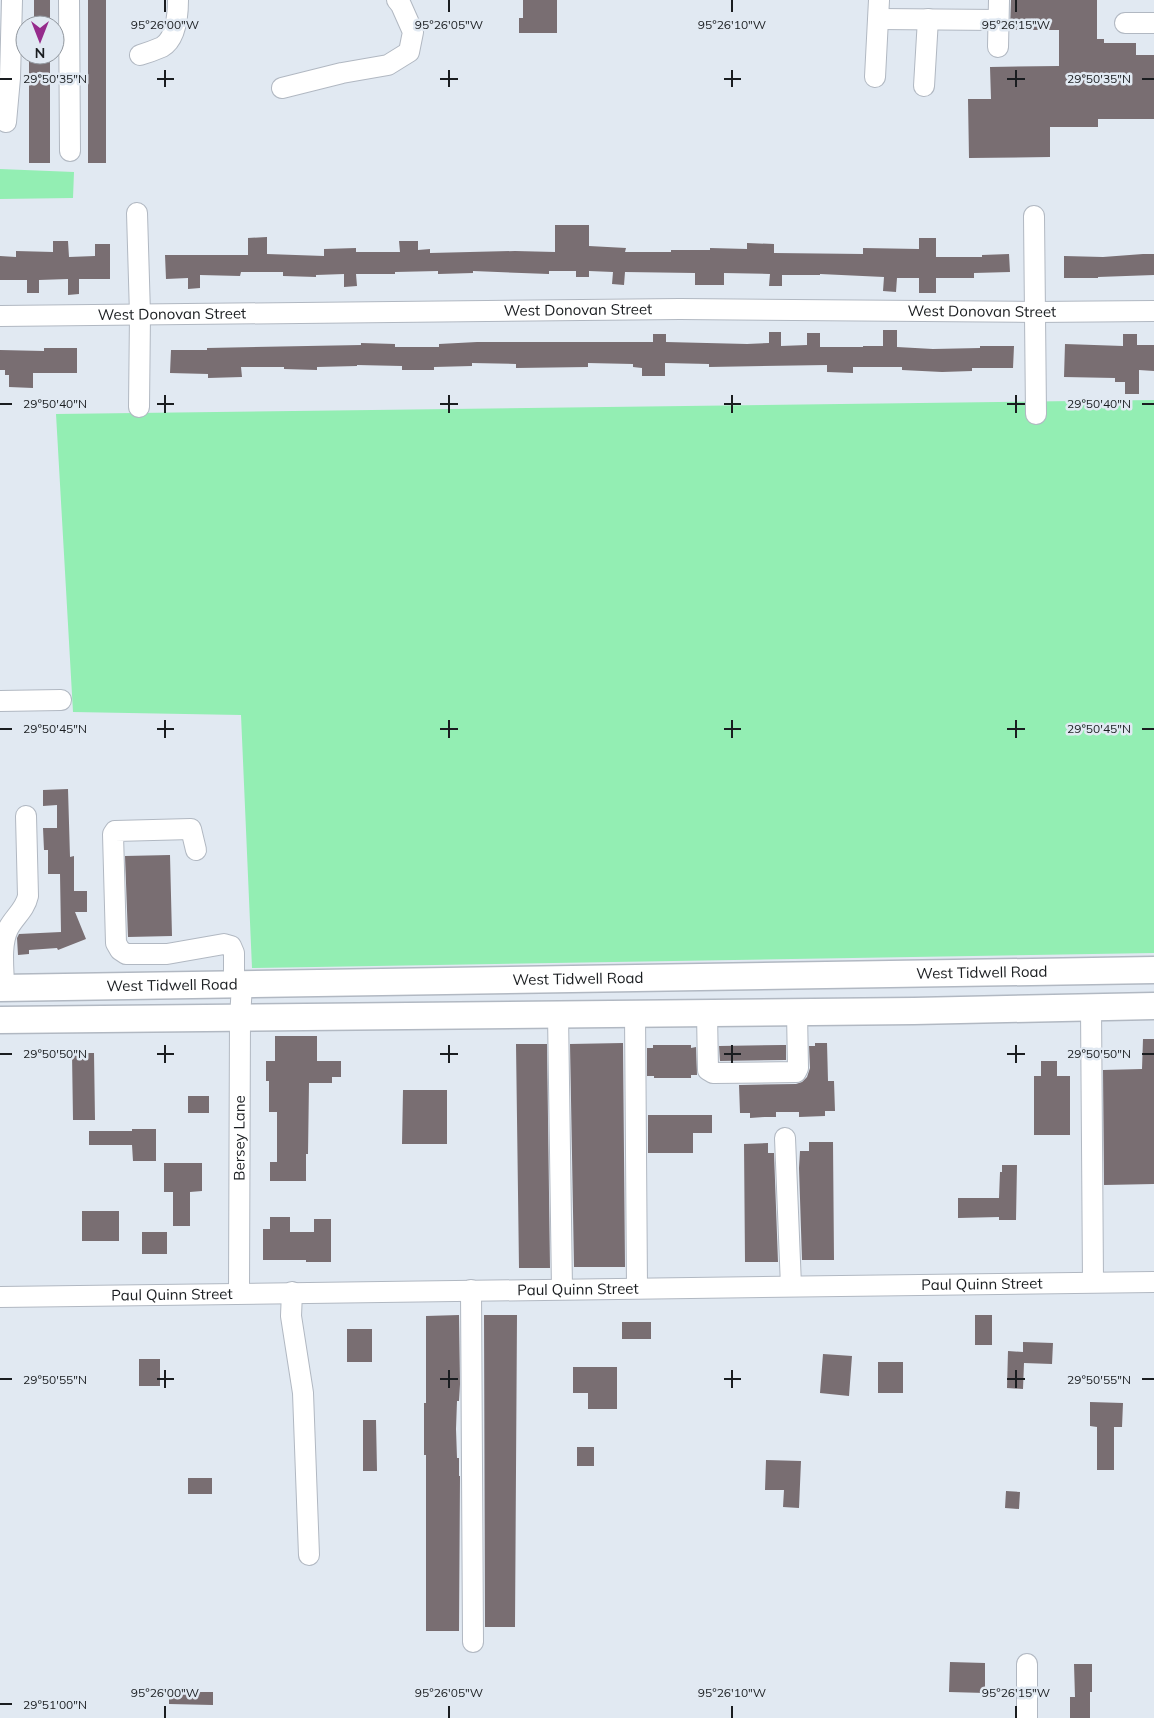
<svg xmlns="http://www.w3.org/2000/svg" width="1154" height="1718" viewBox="0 0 1154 1718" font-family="Mulish,sans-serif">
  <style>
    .green { fill: #93eeb3 }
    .building { fill: #796e72 }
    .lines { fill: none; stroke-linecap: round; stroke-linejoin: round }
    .minor-casing { stroke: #b1b8c2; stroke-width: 22 }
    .major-casing { stroke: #b1b8c2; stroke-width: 29 }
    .minor { stroke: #fff; stroke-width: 20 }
    .major { stroke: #fff; stroke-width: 26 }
    .ticks { fill: none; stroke: #1a1d20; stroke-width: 2 }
    .labels { text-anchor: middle; stroke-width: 5; stroke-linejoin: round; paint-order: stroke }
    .street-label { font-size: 15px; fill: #1a1d20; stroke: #e1e9f2 }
    .ticks-label { font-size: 12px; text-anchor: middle; fill: #1a1d20; stroke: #e1e9f2; stroke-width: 5; stroke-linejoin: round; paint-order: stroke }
  </style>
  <rect width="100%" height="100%" fill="#e1e9f2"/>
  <path class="green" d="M0,169l74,3 -1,26 -73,1z
    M1154,400v553l-902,15 -11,-253 -168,-3 -17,-298z"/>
  <path class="building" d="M34,0h16v25h-16z
    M88,0h18v163h-18z
    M523,0h34v33h-38v-15h4z
    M1011,0h86v39h7v4h32v12h18v64h-56v8h-48v30l-81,1 -1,-59h23l-1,-32 69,-1v-36h-49z
    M29,55h21v108h-21z
    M555,225h34v21l37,2 -1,4h46v-2h39v-2l37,1v-6l27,1v9l89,1v-6l56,1v-11h17v19h46v-2l27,-1 1,18 -36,1v5h-38v15h-17v-15h-22l-1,14 -13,-1 1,-14 -64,-3v1h-38v11h-13l1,-12 -46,-1v12h-29v-12l-70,-1 -1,13 -12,-1 1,-12 -24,-1v6h-13v-6h-27v3l-76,-3v2l-35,1v-3l-43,1v2h-39l1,12 -13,1v-13l-28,1v2l-33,-1v-4h-42l-1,4 -40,-1v13l-12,1v-11l-22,1 -1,-24h83v-17l19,-1v17l57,2v-7l32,-1v4h44l-1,-11h19v9l12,-1v4l85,-2 40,1z
    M53,241h15l1,16 26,-1v-12h15v35h-31v15l-11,1v-16l-29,1v13h-12v-13h-27v-24l16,1v-6l37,1z
    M1143,254h11v21l-56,2v1h-34v-22l39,1z
    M883,330h14v17l36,2 47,-1v-2h34l-1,22h-41v3l-30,1 -40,-2v-3h-49v6l-26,-1v-7l-118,2v-3l-44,-1v13h-23v-8l-9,-1v-3l-45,-1v4l-72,1v-4l-44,-1v3l-38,1v3h-32v-4l-45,-1v1l-40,1v3l-33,-1v-2h-43l1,10 -34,1v-4l-38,-1 1,-23h36v-2l154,-3v-2l34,1v3h44v-3l38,-2h176v-8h13v8l81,2 22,-1v-11h12v14l26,-1v-12h13v14h43v-1h20z
    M1123,334h14v11h17v26l-15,-1v24h-14v-12h-10v-4l-51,-1 1,-33 58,2z
    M44,348h33v25h-44v15l-24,-1v-12h-4v-5h-5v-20l44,1z
    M68,789l2,68 4,-1v35h13v21h-12l11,27 -28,11 -1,-2 -28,2v4l-11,1 -1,-17 2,-4 42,-2 -1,-58h-12v-24h-4l-1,-22h14v-23l-14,1v-16z
    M170,855l2,81 -44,1 -3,-81z
    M275,1036h42v25h24v16h-9v6h-23l-1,71h-2v27h-36v-19h7v-50h-8v-31h-3v-20h9z
    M1143,1039h11v145l-50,1 -1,-115 39,-1z
    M623,1043l2,224h-51l-4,-223z
    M815,1043h12l1,38h6l1,30h-10v5l-26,1v-5h-23v5h-12l-14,1v-5h-10l-1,-28 57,-1 6,-2 5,-5 3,-9 -1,-22h6z
    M516,1044h31l3,224h-31z
    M653,1045h38v3l5,-1 1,28h-6v3h-37v-2h-7v-28h6z
    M783,1045h3v15l-66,1 -1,-15z
    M72,1053h22l1,67h-22z
    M1041,1061h16v15h13v59h-36v-59h7z
    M403,1090h44v54h-45z
    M188,1096h21v17h-21z
    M648,1115h64v18h-19v20h-45z
    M132,1129h24v32h-23l-1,-16h-43v-14h43z
    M809,1142h24l1,118h-32l-3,-92 1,-17h9z
    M768,1143v10h6l4,109h-33l-1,-118z
    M164,1163h38v28l-12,1v34h-17v-34h-9z
    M1002,1165h15l-1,55h-17v-3l-41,1v-20h41l1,-26h2z
    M82,1211h37v30h-37z
    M270,1217h20v15h24v-13h17v43h-25v-2h-43v-31h7z
    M142,1232h25v22h-25z
    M459,1315l1,69 -1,17h-2l-1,28 1,29h2v18h1l-1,155h-33v-176h-2v-52h2v-87z
    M484,1315h33l-2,312h-30z
    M975,1315h17v30h-17z
    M622,1322h29v17h-29z
    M347,1329h25v33h-25z
    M1023,1342l30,1 -1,21 -28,-1 -1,26 -16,-1 1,-37 15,1z
    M823,1354l29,2 -3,40 -29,-3z
    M139,1359h21v27h-21z
    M878,1362h25v31h-25z
    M573,1367h44v42h-29v-16h-15z
    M1090,1402l33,1 -1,24h-8v43h-17v-43l-7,-1z
    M363,1420h13l1,51h-14z
    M577,1447h17v19h-17z
    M766,1460l35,1 -2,47 -16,-1 1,-17h-19z
    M188,1478h24v16h-24z
    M1006,1491l14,1 -1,17 -14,-1z
    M950,1662l35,1v30l-36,-1z
    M1074,1664h18v28h-2v26h-20v-21h5z
    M169,1688h17v4h27v13l-44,-1z"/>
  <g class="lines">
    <g class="minor-casing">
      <g id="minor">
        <path d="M69,0l1,151"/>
        <path d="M879,19l119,1"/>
        <path d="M1125,23h29"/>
        <path d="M998,47l1,-47"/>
        <path d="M140,55c7,-2 15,-5 22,-8 14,-8 16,-33 16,-47"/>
        <path d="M875,77l4,-77"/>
        <path d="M924,86l4,-67"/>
        <path d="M282,88l60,-15 46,-8 21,-13 4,-20 -12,-27 -4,-5"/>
        <path d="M6,122l4,-44 2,-78"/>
        <path d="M137,213l3,101 -1,93"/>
        <path d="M1034,216l2,198"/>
        <path id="s1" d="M0,316l680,-7 355,3 119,-1"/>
        <path d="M0,701l61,-1"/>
        <path d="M196,850l-5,-21 -76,2 -2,3 3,109 4,7 6,4h41l57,-10 7,2 3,7v32"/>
        <path d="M4,988c0,-18 -4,-42 4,-59 6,-12 17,-19 20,-33l-2,-80"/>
        <path d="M1091,1007l2,275"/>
        <path d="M707,1013l1,57 5,3 83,-1 2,-4 -1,-56"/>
        <path d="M558,1014l4,275"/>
        <path d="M635,1014l2,274"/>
        <path d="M785,1138l6,148"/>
        <path d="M471,1290l2,352"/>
        <path id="s2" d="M239,1292l1,-274 2,-33"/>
        <path d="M292,1292l-1,24 12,77 6,162"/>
        <path id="s3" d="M0,1297l1154,-15"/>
        <path d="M1027,1664v54"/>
      </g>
    </g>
    <g class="major-casing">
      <g id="major">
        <path id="s4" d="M0,988l1154,-18"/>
        <path d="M0,1020l914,-9 240,-5"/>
      </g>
    </g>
    <use href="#minor" class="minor"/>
    <use href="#major" class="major"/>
  </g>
  <path class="ticks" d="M165,0v12M449,0v12M732,0v12M1016,0v12M165,70v17M449,70v17M732,70v17M1016,70v17M0,79h12M157,79h17M440,79h18M724,79h17M1007,79h18M1142,79h12M165,395v18M449,395v18M732,395v18M1016,395v18M0,404h12M157,404h17M440,404h18M724,404h17M1007,404h18M1142,404h12M165,720v18M449,720v18M732,720v18M1016,720v18M0,729h12M157,729h17M440,729h18M724,729h17M1007,729h18M1142,729h12M165,1045v18M449,1045v18M732,1045v18M1016,1045v18M0,1054h12M157,1054h17M440,1054h18M724,1054h17M1007,1054h18M1142,1054h12M165,1370v18M449,1370v18M732,1370v18M1016,1370v18M0,1379h12M157,1379h17M440,1379h18M724,1379h17M1007,1379h18M1142,1379h12M0,1704h12M165,1706v12M449,1706v12M732,1706v12M1016,1706v12"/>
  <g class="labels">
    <g class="street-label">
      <text dy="5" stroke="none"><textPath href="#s1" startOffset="578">West Donovan Street</textPath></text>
      <text dy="5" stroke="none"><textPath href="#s1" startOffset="982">West Donovan Street</textPath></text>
      <text dy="5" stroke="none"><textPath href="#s1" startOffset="172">West Donovan Street</textPath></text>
      <text dy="5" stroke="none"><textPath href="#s4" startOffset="982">West Tidwell Road</textPath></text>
      <text dy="5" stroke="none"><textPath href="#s4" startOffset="578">West Tidwell Road</textPath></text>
      <text dy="5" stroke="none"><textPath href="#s4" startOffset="172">West Tidwell Road</textPath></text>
      <text dy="5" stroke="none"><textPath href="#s2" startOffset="154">Bersey Lane</textPath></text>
      <text dy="5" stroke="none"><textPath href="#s3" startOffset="982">Paul Quinn Street</textPath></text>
      <text dy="5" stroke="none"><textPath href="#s3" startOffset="578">Paul Quinn Street</textPath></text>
      <text dy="5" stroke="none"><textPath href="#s3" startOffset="172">Paul Quinn Street</textPath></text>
    </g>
  </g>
  <g class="ticks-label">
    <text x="165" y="29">95°26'00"W</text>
    <text x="449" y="29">95°26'05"W</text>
    <text x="732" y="29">95°26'10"W</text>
    <text x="1016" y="29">95°26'15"W</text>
    <text x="1099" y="83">29°50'35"N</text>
    <text x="55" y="83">29°50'35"N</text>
    <text x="1099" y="408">29°50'40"N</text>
    <text x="55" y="408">29°50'40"N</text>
    <text x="1099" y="733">29°50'45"N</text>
    <text x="55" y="733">29°50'45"N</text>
    <text x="1099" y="1058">29°50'50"N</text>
    <text x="55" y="1058">29°50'50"N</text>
    <text x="1099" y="1384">29°50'55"N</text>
    <text x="55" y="1384">29°50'55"N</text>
    <text x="165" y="1697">95°26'00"W</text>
    <text x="449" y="1697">95°26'05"W</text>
    <text x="732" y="1697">95°26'10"W</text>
    <text x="1016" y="1697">95°26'15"W</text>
    <text x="55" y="1709">29°51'00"N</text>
  </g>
  <g transform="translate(40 40) rotate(180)"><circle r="24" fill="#e1e9f2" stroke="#91979e"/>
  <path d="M0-4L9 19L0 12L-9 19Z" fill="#962b8c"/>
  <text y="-8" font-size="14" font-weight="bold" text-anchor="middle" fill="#1a1d20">N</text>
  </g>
</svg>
